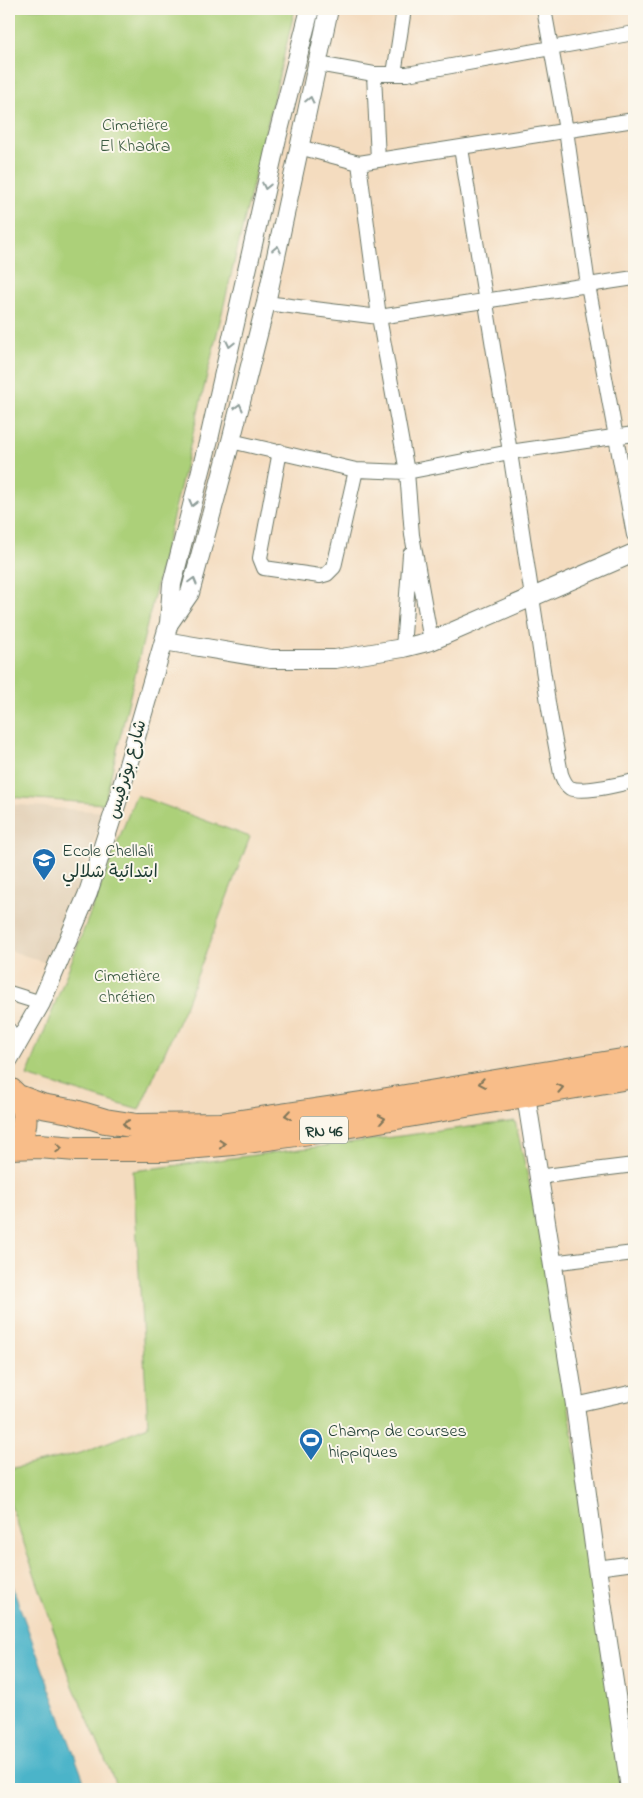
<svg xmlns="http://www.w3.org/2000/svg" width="643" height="1798" viewBox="0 0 643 1798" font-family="'Indie Flower','Playpen Sans Arabic',sans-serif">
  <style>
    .built { fill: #e1ceb3 }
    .green { fill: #acd079; stroke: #668656 }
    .water { fill: #4bb4c9; stroke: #35787e }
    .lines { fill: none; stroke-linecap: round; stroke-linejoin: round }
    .minor-casing { stroke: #6a7565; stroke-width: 16 }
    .tertiary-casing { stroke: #6a7565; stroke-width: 20 }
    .trunk-casing { stroke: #6a7565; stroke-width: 26 }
    .minor { stroke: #fff; stroke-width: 14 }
    .tertiary { stroke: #fff; stroke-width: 18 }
    .trunk { stroke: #f8bd89; stroke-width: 24 }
    .oneway { stroke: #8f9e9a }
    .oneway2 { stroke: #81775a }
    .labels { text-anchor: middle; stroke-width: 4; stroke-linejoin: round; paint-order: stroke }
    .shield { fill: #fbf7ec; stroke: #61756b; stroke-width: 1 }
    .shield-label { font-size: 16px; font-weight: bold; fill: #1f3d34 }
    .park-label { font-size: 18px; fill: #3b5a42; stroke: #fbf7ec }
    .street-label { font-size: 18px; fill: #1f3d34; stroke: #fbf7ec }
    .poi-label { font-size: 18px; fill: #1f3d34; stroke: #fbf7ec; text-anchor: start }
  </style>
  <rect width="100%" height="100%" fill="#fbf7ec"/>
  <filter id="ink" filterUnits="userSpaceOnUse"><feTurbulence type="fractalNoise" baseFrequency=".02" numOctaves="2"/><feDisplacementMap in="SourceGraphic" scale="10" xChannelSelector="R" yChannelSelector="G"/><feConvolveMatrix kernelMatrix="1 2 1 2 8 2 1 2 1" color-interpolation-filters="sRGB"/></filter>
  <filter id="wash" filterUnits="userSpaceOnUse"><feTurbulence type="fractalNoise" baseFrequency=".0096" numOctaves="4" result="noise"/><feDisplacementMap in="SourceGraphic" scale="20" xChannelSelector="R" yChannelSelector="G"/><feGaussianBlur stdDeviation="1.12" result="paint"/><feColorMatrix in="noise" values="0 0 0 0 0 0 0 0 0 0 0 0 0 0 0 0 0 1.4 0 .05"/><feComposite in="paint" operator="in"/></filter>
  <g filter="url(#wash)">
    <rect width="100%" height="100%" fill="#f4dcbf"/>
    <path class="built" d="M9,804l95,8 -55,152 -40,-14z"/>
    <path class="green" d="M9,9h286l-191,795 -95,-7z
      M136,795l114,42 -65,170 -46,103 -112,-34z
      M515,1121l31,134 80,534h-508l-45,-103 -64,-186v-31l72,-16 67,-27 -15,-255z"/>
    <path class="water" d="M9,1578l78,211h-78z"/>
  </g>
  <g filter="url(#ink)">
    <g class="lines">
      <g class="minor-casing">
        <path id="minor" d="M544,9l22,121 22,155 46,250
          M318,64l56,10h33l227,-41
          M374,74l4,86
          M394,74l10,-65
          M299,147l60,16 275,-43
          M461,148l49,304 39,257 12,65c2,5 4,11 9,14 14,6 49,-4 64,-7
          M359,163l20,154 28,155 5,63 19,106
          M266,303l113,14 255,-39
          M231,441l125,29 51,2 103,-20 124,-18
          M280,451l-20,107 4,10 56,8 7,-2 7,-7 22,-97
          M403,648l7,-94
          M9,993l32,10
          M9,1030l8,16
          M537,1177l97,-12
          M551,1263l83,-10
          M575,1405l59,-13
          M597,1568l37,-5"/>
      </g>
      <g class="tertiary-casing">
        <path id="tertiary" d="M170,622l20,-29 41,-152 35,-138 63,-294
          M164,641l107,18h64l68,-11 28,-7 203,-88
          M9,1059l32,-56 47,-110 31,-97 50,-173 3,-39 37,-145 68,-301 33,-129
          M524,1083l51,322 22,163 33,221"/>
      </g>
      <g class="trunk-casing">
        <path id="trunk" d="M18,1097l24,9 33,6 30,9 32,5 84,-1 160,-24 253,-42
          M11,1147l28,-1 37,3h88l69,-6 77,-11 324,-56
          M9,1148c21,-15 20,-42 1,-58"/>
      </g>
      <use href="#minor" class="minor"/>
      <use href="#tertiary" class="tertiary"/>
      <use href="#trunk" class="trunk"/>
    </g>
    <defs><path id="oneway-chevron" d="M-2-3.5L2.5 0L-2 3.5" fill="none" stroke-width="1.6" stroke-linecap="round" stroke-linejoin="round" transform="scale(1.25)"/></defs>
    <g class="oneway">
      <use href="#oneway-chevron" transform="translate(310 100) rotate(-77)"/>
      <use href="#oneway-chevron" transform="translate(266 186) rotate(102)"/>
      <use href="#oneway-chevron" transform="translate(277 249) rotate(-78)"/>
      <use href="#oneway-chevron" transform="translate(230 344) rotate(103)"/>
      <use href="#oneway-chevron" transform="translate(239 407) rotate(-76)"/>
      <use href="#oneway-chevron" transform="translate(193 503) rotate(104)"/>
      <use href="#oneway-chevron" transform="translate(193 581) rotate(-75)"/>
    </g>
    <g class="oneway2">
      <use href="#oneway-chevron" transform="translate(482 1083) rotate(170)"/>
      <use href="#oneway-chevron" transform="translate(560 1088) rotate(-11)"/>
      <use href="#oneway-chevron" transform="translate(288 1115) rotate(172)"/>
      <use href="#oneway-chevron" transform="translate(382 1119) rotate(-10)"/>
      <use href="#oneway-chevron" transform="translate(126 1124) rotate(-172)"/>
      <use href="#oneway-chevron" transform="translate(222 1144) rotate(-5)"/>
      <use href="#oneway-chevron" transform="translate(59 1148) rotate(3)"/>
    </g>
  </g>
  <defs>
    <g id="school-pin" transform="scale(1.25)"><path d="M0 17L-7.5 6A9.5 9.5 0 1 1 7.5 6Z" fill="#1f6fb2" stroke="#fbf7ec"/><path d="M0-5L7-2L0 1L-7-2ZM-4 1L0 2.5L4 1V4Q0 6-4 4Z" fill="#fff"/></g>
    <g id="stadium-pin" transform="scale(1.25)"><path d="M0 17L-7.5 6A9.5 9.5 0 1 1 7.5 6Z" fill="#1f6fb2" stroke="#fbf7ec"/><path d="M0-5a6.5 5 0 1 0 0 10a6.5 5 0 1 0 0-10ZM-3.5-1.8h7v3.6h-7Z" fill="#fff"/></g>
  </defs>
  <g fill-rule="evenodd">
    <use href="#school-pin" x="44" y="860"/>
    <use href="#stadium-pin" x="311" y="1440"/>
  </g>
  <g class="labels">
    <rect class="shield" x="300" y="1116.5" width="48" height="27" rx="4"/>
    <g class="shield-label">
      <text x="324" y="1136">RN 46</text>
    </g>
    <g class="park-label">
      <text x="135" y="130">Cimetière<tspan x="135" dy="21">El Khadra</tspan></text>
      <text x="127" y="981">Cimetière<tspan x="127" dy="21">chrétien</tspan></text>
    </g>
    <g class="street-label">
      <text transform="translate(126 769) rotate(-74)" y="6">شارع بوترفيس</text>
    </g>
    <g class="poi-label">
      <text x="62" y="856">Ecole Chellali<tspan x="62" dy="21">ابتدائية شلالي</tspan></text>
      <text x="328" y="1436">Champ de courses<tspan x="328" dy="21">hippiques</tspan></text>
    </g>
  </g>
  <rect width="643" height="1798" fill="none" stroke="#fbf7ec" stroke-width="30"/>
</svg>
